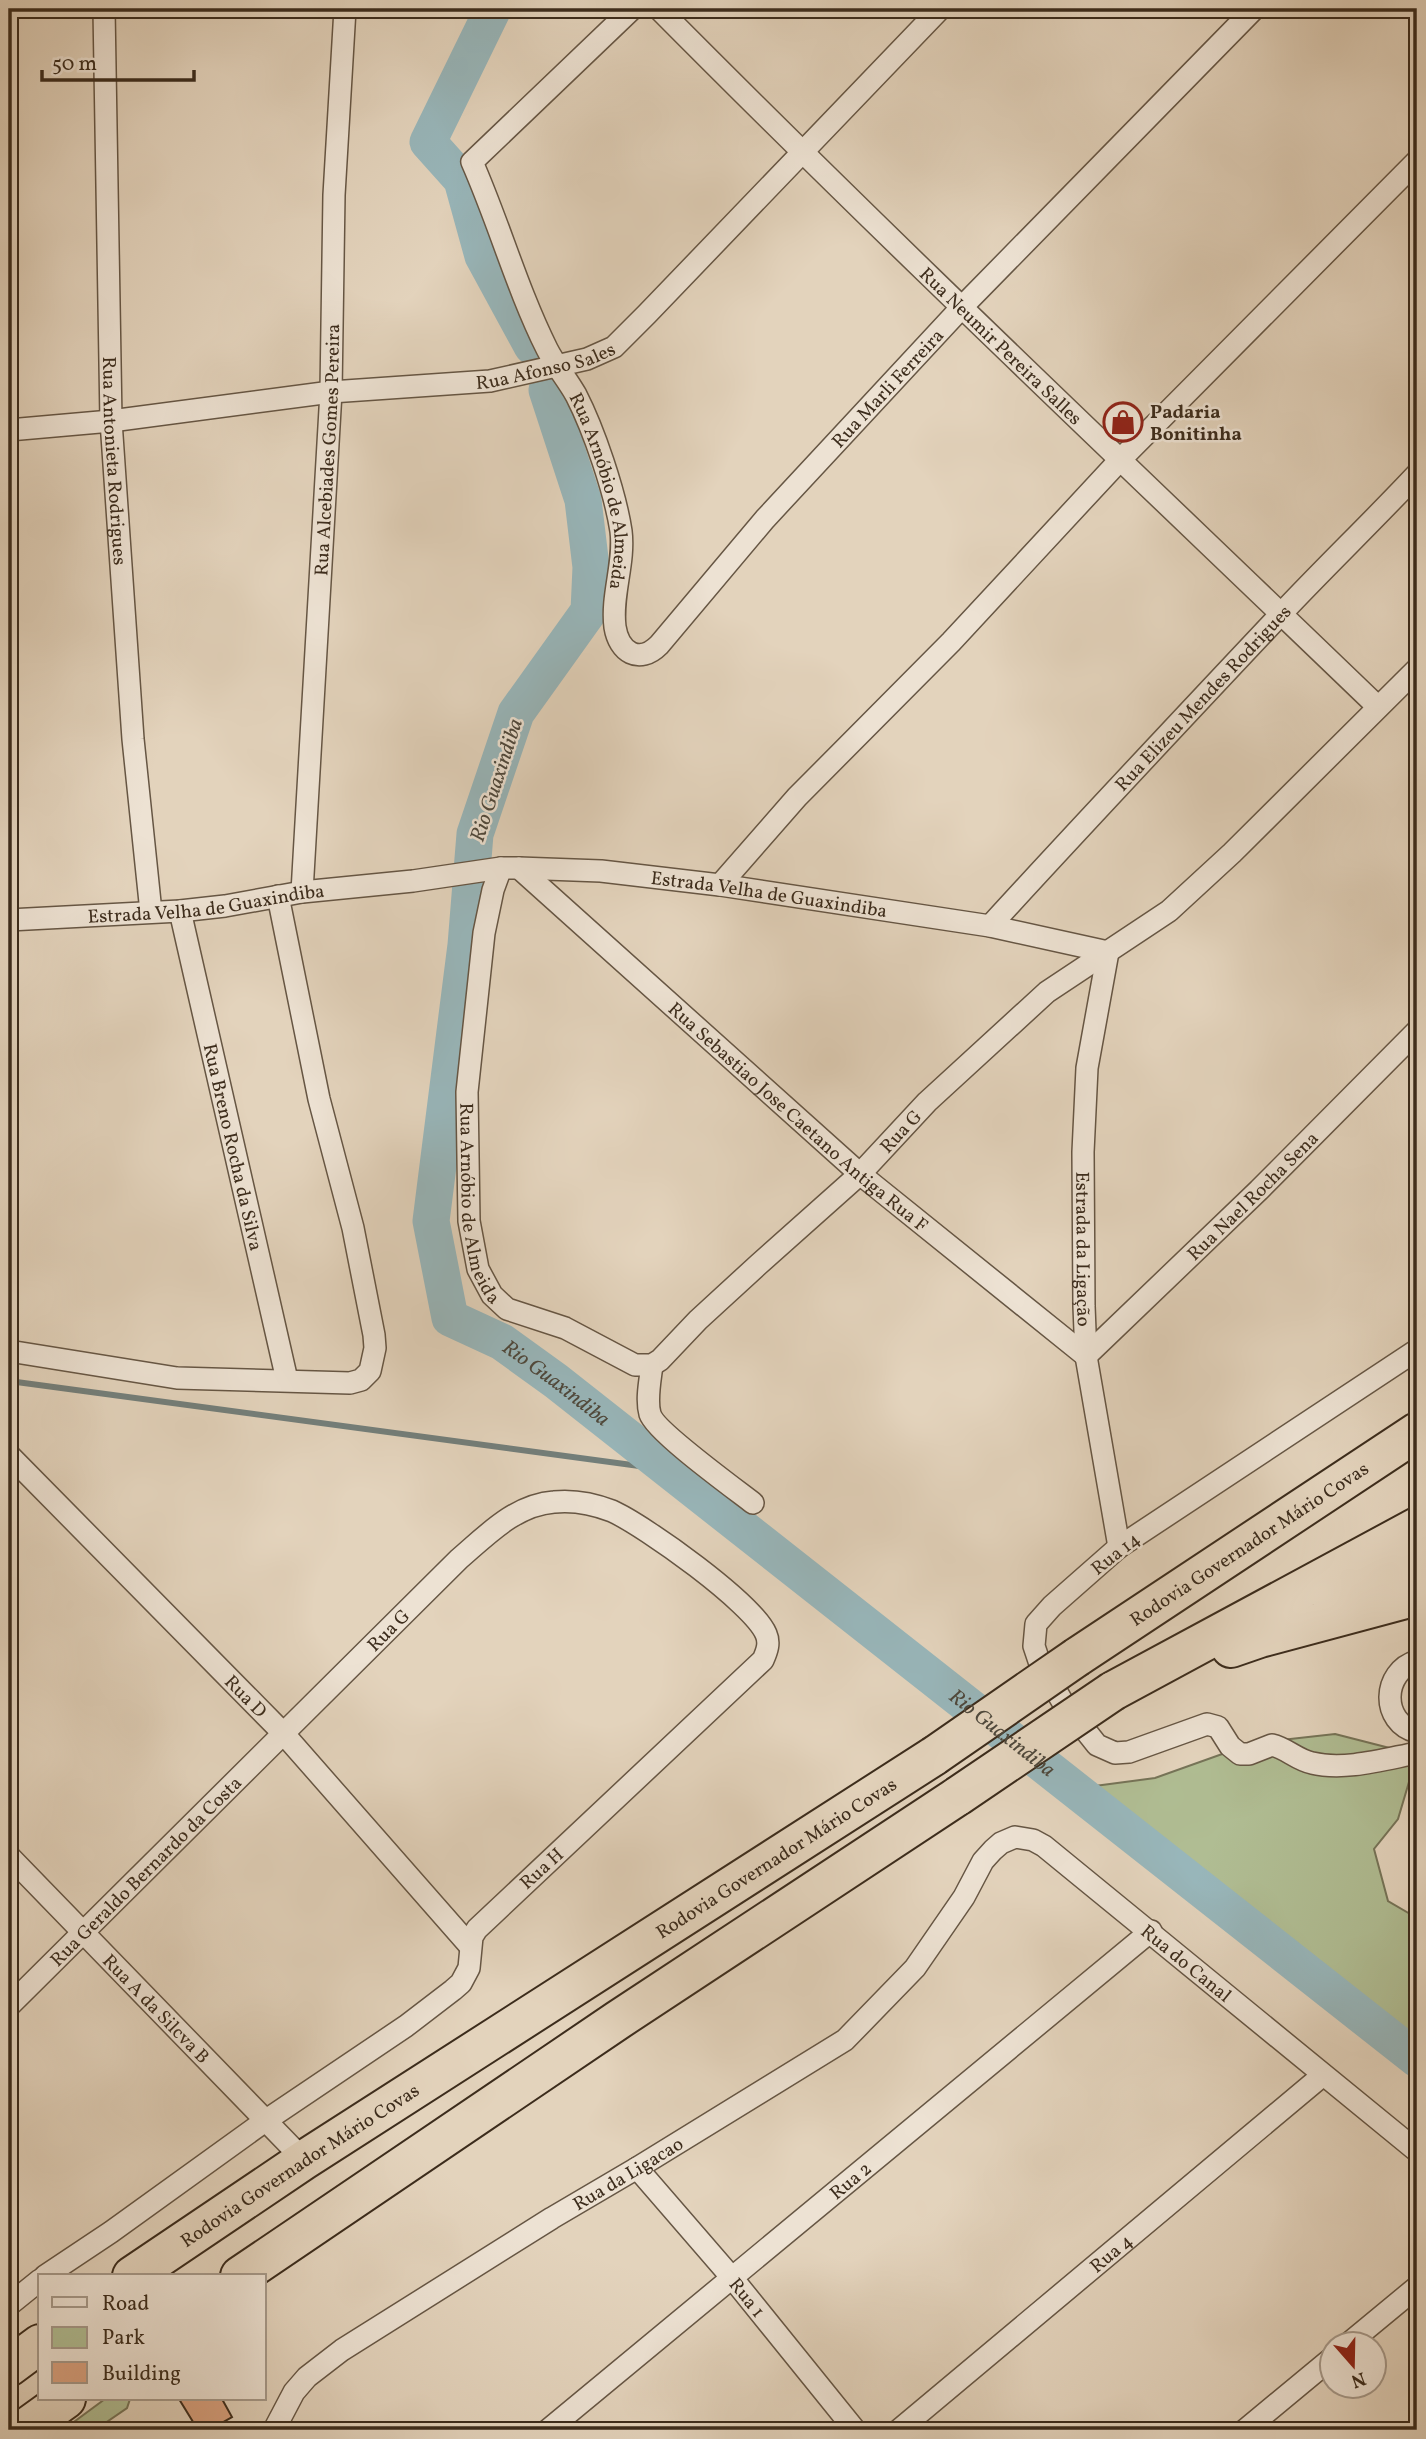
<svg xmlns="http://www.w3.org/2000/svg" width="1426" height="2439" viewBox="0 0 1426 2439" font-family="Vollkorn,serif">
  <style>
    .green { fill: #b0bd93; stroke: #767458; stroke-width: 2 }
    .lines { fill: none; stroke-linecap: round; stroke-linejoin: round }
    .stream { stroke: #737f7b; stroke-width: 6 }
    .river { stroke: #98b6ba; stroke-width: 37 }
    .building { fill: #daa280; stroke: #3c2c1c; stroke-width: 2 }
    .minor-casing { stroke: #665644; stroke-width: 24 }
    .motorway-casing { stroke: #3c2c1c; stroke-width: 42 }
    .minor { stroke: #ede2d3; stroke-width: 21 }
    .motorway { stroke: #e3d3bc; stroke-width: 38 }
    .motorway-bridge-casing { stroke: #3c2c1c; stroke-width: 42; stroke-linecap: butt }
    .motorway-bridge { stroke: #e3d3bc; stroke-width: 38 }
    .labels { text-anchor: middle; stroke-width: 5; stroke-linejoin: round; paint-order: stroke }
    .street-label { font-size: 19px; fill: #3c2c1c; stroke: #ede2d3 }
    .poi-label { font-size: 19px; font-weight: bold; fill: #3c2c1c; stroke: #ede2d3; text-anchor: start }
    .water-label { font-size: 21px; font-style: italic; fill: #4e483c; stroke: #ede2d3 }
  </style>
  <rect width="100%" height="100%" fill="#e3d3bc"/>
  <filter id="stains"><feTurbulence type="fractalNoise" baseFrequency=".00286" numOctaves="4"/><feColorMatrix values="0 0 0 0 .2 0 0 0 0 .09 0 0 0 0 .02 0 0 0 .5 -.17"/></filter>
  <radialGradient id="worn" r=".72"><stop offset=".6" stop-color="#630" stop-opacity="0"/><stop offset="1" stop-color="#630" stop-opacity=".3"/></radialGradient>
  <path class="green" d="M1335,1734l82,21 -19,64 -24,30 14,52 29,17v141l-299,-235 -31,-37 68,-9 98,-35z
    M105,2399h25l-3,9 -32,22h-32z"/>
  <g class="lines">
    <path class="stream" d="M9,1381l660,89"/>
    <g class="river">
      <path d="M493,9l-65,133 34,38 21,76 49,90"/>
      <path id="s1" d="M547,390l36,110 8,67 -2,44 -73,102 -41,121 -9,111 -35,276 19,97 52,24 54,39 861,678"/>
    </g>
  </g>
  <path class="building" d="M179,2399h43l10,18 -23,13h-11z"/>
  <g class="lines">
    <g class="minor-casing">
      <g id="minor">
        <path id="s2" d="M104,9l7,412 22,318 18,173"/>
        <path id="s3" d="M632,9l-160,153c27,61 45,127 75,187 8,16 20,30 29,46 18,35 39,97 45,136 4,32 -10,64 -6,96 4,25 24,38 44,18l106,-126 197,-212 292,-298"/>
        <path id="s4" d="M659,9c235,237 478,466 719,698"/>
        <path id="s5" d="M9,430l102,-9 220,-29 159,-11 97,-22 27,-12 33,-33 293,-305"/>
        <path id="s6" d="M501,868l-8,22 -9,43 -17,159 2,129 9,48 14,26 15,14 58,19 70,37h17l8,-5 38,-40 61,-56 101,-90 67,-72 120,-110 122,-81 63,-58 185,-184"/>
        <path id="s7" d="M519,868l341,306 226,182"/>
        <path d="M720,885l77,-88 154,-155 168,-181 298,-300"/>
        <path id="s8" d="M302,892l29,-500 3,-197 11,-186"/>
        <path id="s9" d="M180,911l107,469"/>
        <path id="s10" d="M9,920l171,-9 45,-5 77,-14 111,-11 88,-13h18l82,3 119,14 270,41 118,26"/>
        <path id="s11" d="M990,926c96,-105 193,-208 290,-311 45,-48 92,-93 137,-141"/>
        <path id="s12" d="M1108,952l-21,116 -4,84 1,154 2,50 33,191"/>
        <path d="M1417,1350l-298,197 -67,59 -16,18 -2,22 5,15 23,40 35,44 18,8 14,-1 78,-28 11,3 12,19 10,8h9l23,-9c14,3 25,15 40,18 33,8 73,-4 105,-10"/>
        <path d="M9,1351l168,27 173,5 11,-3 9,-9 5,-23 -1,-13 -21,-107 -34,-129 -41,-203"/>
        <path id="s13" d="M1086,1356l173,-166 158,-159"/>
        <path d="M652,1365c-2,16 -6,35 -2,49 5,17 85,75 103,89"/>
        <path id="s14" d="M9,1455l274,278 187,213"/>
        <path d="M1417,1661c-35,10 -37,62 0,71"/>
        <path id="s15" d="M9,1856l295,304"/>
        <path id="s16" d="M9,2006l450,-447c28,-24 56,-54 95,-57 19,-2 40,2 58,9 33,15 141,92 154,123 4,9 1,17 -3,26l-286,269 -5,8 -3,31 -8,15 -8,7 -47,36 -141,95 -154,111 -66,44"/>
        <path id="s17" d="M637,2168l96,111 122,151"/>
        <path d="M9,2305l31,-25"/>
        <path d="M1348,2344l69,-57"/>
        <path id="s18" d="M274,2430l20,-38 13,-15 35,-27 210,-132 85,-50 208,-128 70,-72 49,-71 19,-36 10,-11 8,-7 14,-6 18,3 11,6 373,305"/>
        <path id="s19" d="M548,2430l603,-499"/>
        <path id="s20" d="M899,2430l424,-355"/>
        <path d="M1245,2430l87,-72"/>
      </g>
    </g>
    <g class="motorway-casing">
      <g id="motorway">
        <path d="M1332,1598l85,-36"/>
        <path d="M1231,1648l29,-10 157,-42"/>
        <path id="s21" d="M1077,1657l340,-225"/>
        <path d="M1113,1691l304,-164"/>
        <path id="s22" d="M132,2276l172,-116 630,-404"/>
        <path d="M240,2276l378,-256 340,-224"/>
        <path d="M9,2367l31,-23"/>
        <path d="M23,2430l43,-31"/>
      </g>
    </g>
    <use href="#minor" class="minor"/>
    <use href="#motorway" class="motorway"/>
    <g class="motorway-bridge-casing">
      <path id="motorway-bridge" d="M934,1756l143,-99
        M958,1796l155,-105"/>
    </g>
    <use href="#motorway-bridge" class="motorway-bridge"/>
  </g>
  <defs>
    <g id="shop-ring" transform="scale(2.0125)"><circle r="9.5" fill="#ede2d3" stroke="#8f2418" stroke-width="1.5"/><path d="M-5-2.5h2.3a2.7 3.5 0 0 1 5.4 0H5L5.5 6h-11ZM-1.5-2.5h3a1.5 2.3 0 0 0-3 0Z" fill="#8f2418"/></g>
  </defs>
  <g fill-rule="evenodd">
    <use href="#shop-ring" x="1123" y="422"/>
  </g>
  <g class="labels">
    <g class="street-label">
      <text dy="7" stroke="none"><textPath href="#s4" startOffset="480">Rua Neumir Pereira Salles</textPath></text>
      <text dy="7" stroke="none"><textPath href="#s5" startOffset="541">Rua Afonso Sales</textPath></text>
      <text dy="7" stroke="none"><textPath href="#s3" startOffset="1124">Rua Marli Ferreira</textPath></text>
      <text dy="7" stroke="none"><textPath href="#s8" startOffset="443">Rua Alcebiades Gomes Pereira</textPath></text>
      <text dy="7" stroke="none"><textPath href="#s2" startOffset="452">Rua Antonieta Rodrigues</textPath></text>
      <text dy="7" stroke="none"><textPath href="#s3" startOffset="578">Rua Arnóbio de Almeida</textPath></text>
      <text dy="7" stroke="none"><textPath href="#s11" startOffset="312">Rua Elizeu Mendes Rodrigues</textPath></text>
      <text dy="7" stroke="none"><textPath href="#s10" startOffset="765">Estrada Velha de Guaxindiba</textPath></text>
      <text dy="7" stroke="none"><textPath href="#s10" startOffset="198">Estrada Velha de Guaxindiba</textPath></text>
      <text dy="7" stroke="none"><textPath href="#s7" startOffset="374">Rua Sebastiao Jose Caetano Antiga Rua F</textPath></text>
      <text dy="7" stroke="none"><textPath href="#s6" startOffset="954">Rua G</textPath></text>
      <text dy="7" stroke="none"><textPath href="#s9" startOffset="242">Rua Breno Rocha da Silva</textPath></text>
      <text dy="7" stroke="none"><textPath href="#s13" startOffset="231">Rua Nael Rocha Sena</textPath></text>
      <text dy="7" stroke="none"><textPath href="#s6" startOffset="340">Rua Arnóbio de Almeida</textPath></text>
      <text dy="7" stroke="none"><textPath href="#s12" startOffset="299">Estrada da Ligação</textPath></text>
      <text dy="7" stroke="none"><textPath href="#s21" startOffset="206">Rodovia Governador Mário Covas</textPath></text>
      <text transform="translate(1115 1553) rotate(-38)" y="7">Rua 14</text>
      <text dy="7" stroke="none"><textPath href="#s16" startOffset="534">Rua G</textPath></text>
      <text dy="7" stroke="none"><textPath href="#s14" startOffset="338">Rua D</textPath></text>
      <text dy="7" stroke="none"><textPath href="#s22" startOffset="768">Rodovia Governador Mário Covas</textPath></text>
      <text transform="translate(541 1868) rotate(-42)" y="7">Rua H</text>
      <text dy="7" stroke="none"><textPath href="#s16" startOffset="192">Rua Geraldo Bernardo da Costa</textPath></text>
      <text dy="7" stroke="none"><textPath href="#s18" startOffset="1181">Rua do Canal</textPath></text>
      <text dy="7" stroke="none"><textPath href="#s15" startOffset="212">Rua A da Silcva B</textPath></text>
      <text dy="7" stroke="none"><textPath href="#s22" startOffset="201">Rodovia Governador Mário Covas</textPath></text>
      <text dy="7" stroke="none"><textPath href="#s18" startOffset="443">Rua da Ligacao</textPath></text>
      <text dy="7" stroke="none"><textPath href="#s19" startOffset="392">Rua 2</textPath></text>
      <text dy="7" stroke="none"><textPath href="#s20" startOffset="276">Rua 4</textPath></text>
      <text dy="7" stroke="none"><textPath href="#s17" startOffset="170">Rua 1</textPath></text>
    </g>
    <g class="poi-label">
      <text x="1150" y="418">Padaria<tspan x="1150" dy="22">Bonitinha</tspan></text>
    </g>
    <g class="water-label">
      <text transform="translate(496 780) rotate(-72)" y="7">Rio Guaxindiba</text>
      <text dy="7" stroke="none"><textPath href="#s1" startOffset="1094">Rio Guaxindiba</textPath></text>
      <text dy="7" stroke="none"><textPath href="#s1" startOffset="1661">Rio Guaxindiba</textPath></text>
    </g>
  </g>
  <rect width="1426" height="2439" fill="none" stroke="#e3d3bc" stroke-width="35"/>
  <rect x="10" y="10" width="1405" height="2418" fill="none" stroke="#3c2c1c" stroke-width="3.5"/>
  <rect x="18" y="18" width="1391" height="2404" fill="none" stroke="#3c2c1c" stroke-width="2"/>
  <rect x="38" y="2274" width="228" height="126" fill="#ede2d3" stroke="#a6998a" stroke-width="2"/>
  <rect x="52" y="2297" width="35" height="10" fill="#ede2d3" stroke="#a6998a" stroke-width="2"/>
  <text x="102" y="2310" font-size="21" fill="#3c2c1c">Road</text>
  <rect x="52" y="2327" width="35" height="21" fill="#b0bd93" stroke="#a6998a" stroke-width="2"/>
  <text x="102" y="2344" font-size="21" fill="#3c2c1c">Park</text>
  <rect x="52" y="2362" width="35" height="21" fill="#daa280" stroke="#a6998a" stroke-width="2"/>
  <text x="102" y="2380" font-size="21" fill="#3c2c1c">Building</text>
  <g transform="translate(1353 2365) rotate(160)"><circle r="33" fill="#ede2d3" stroke="#a6998a" stroke-width="2"/>
  <path d="M0-5L12 26L0 18L-12 26Z" fill="#8f2418"/>
  <text y="-10" font-size="19" font-weight="bold" text-anchor="middle" fill="#3c2c1c">N</text>
  </g>
  <path d="M42 70v10h152v-10" fill="none" stroke="#3c2c1c" stroke-width="3.5"/>
  <text x="52" y="70" font-size="21" fill="#3c2c1c" stroke="#ede2d3" stroke-width="5" paint-order="stroke">50 m</text>
  <rect width="100%" height="100%" filter="url(#stains)"/>
  <rect width="100%" height="100%" fill="url(#worn)"/>
</svg>
